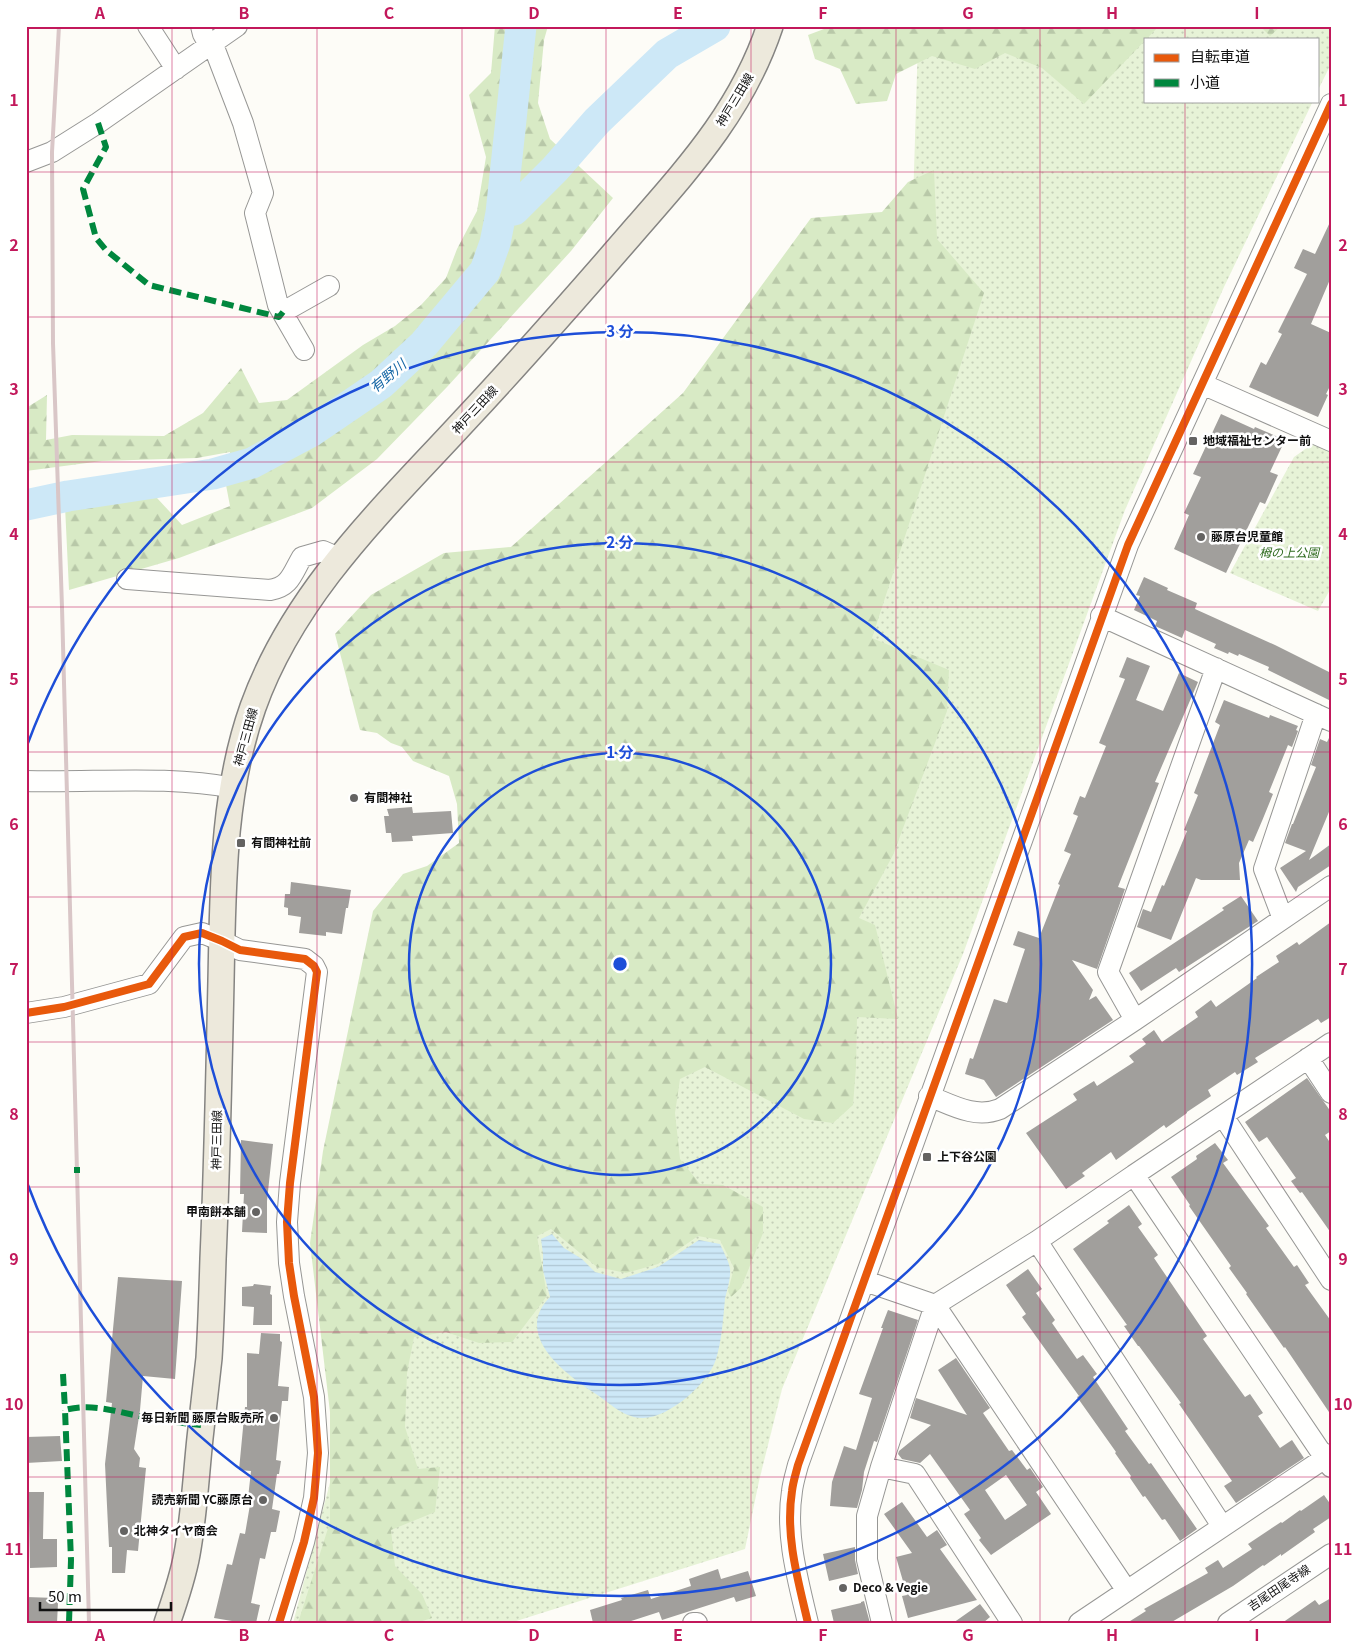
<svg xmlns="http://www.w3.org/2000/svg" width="1357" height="1649" viewBox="0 0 1357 1649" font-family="Georgia,'Noto Sans JP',serif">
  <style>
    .green { fill: url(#green-dots) }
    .forest { fill: url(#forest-firs) }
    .water { fill: url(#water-rules) }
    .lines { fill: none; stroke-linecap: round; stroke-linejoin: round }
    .river { stroke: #cde8f7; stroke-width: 31 }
    .building { fill: #a19f9c; fill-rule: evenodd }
    .minor-casing { stroke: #979795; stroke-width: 22 }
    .major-casing { stroke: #858482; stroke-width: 28 }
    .minor { stroke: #fffffe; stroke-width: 20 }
    .major { stroke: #ede9dc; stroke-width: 25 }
    .rail { stroke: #d9c6c7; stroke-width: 4 }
    .quiet { stroke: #00873e; stroke-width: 6; stroke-dasharray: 12 6; stroke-linecap: butt }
    .cycleway-casing { stroke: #fff; stroke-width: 11 }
    .cycleway { stroke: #e8590c; stroke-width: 8 }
    .grid { fill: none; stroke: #c2185b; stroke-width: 1; stroke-opacity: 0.55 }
    .ring { fill: none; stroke: #1d4ed8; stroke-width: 2.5 }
    .poi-dot { fill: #646362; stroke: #fff; stroke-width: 2 }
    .labels { text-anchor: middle; stroke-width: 5; stroke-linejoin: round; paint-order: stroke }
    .street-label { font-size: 12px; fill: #111; stroke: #fff }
    .poi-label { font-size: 12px; font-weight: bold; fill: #111; stroke: #fff; text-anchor: start }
    .park-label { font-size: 12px; font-style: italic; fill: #2f6b1f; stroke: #fff }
    .water-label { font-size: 14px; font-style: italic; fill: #1768a6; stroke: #fff }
    .centre { fill: #1d4ed8; stroke: #fff; stroke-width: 2.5 }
    .ring-label { font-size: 15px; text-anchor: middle; font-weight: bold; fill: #1d4ed8; stroke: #fff; stroke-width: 5; stroke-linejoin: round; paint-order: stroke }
    .neatline { fill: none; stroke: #c2185b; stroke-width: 2 }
    .grid-label { font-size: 16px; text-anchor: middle; font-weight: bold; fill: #c2185b }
  </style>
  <defs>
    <pattern id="green-dots" width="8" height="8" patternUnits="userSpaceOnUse" patternTransform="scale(1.25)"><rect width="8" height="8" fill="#e7f3d7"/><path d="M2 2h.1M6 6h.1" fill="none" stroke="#c5cfb8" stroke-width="1.8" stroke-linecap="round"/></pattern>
    <pattern id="forest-firs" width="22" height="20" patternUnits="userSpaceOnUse" patternTransform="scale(1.25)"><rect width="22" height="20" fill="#d8eac5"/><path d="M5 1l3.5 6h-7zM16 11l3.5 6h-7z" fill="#b8c8a8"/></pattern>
    <pattern id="water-rules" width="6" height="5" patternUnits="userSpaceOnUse" patternTransform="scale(1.25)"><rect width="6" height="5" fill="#cde8f7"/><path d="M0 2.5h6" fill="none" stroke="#afc6d3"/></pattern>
  </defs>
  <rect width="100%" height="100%" fill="#fdfcf7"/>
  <path class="green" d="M976,26h355v38l-13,26v-51h-172v62h167l-89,186 -99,223 -162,444 -181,435 -23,92 -14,68 -235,74h-217l44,-167 76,-134 93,-91 357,-593 49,-402 6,-196z
    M1314,443l17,7v138l-13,23 -88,-38 64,-116z"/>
  <path class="forest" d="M495,26h53l-4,14 -6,63 12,36 63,59 -42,53 -124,136 -70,72 -65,49 -133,50 -110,32 -4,-84 28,-7 64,-1 25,27 48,-19 -4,-21 4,-33 -33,6 -95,3 -76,10v-63l21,-13 -1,45 26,-5 92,1 39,-23 38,-45 18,35 28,-3 76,-55 32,-19 26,-21 25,-27 11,-29 20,-38 9,-54 -17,-62 22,-22z
    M832,26h327l-75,78 -42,-36 -37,-15 -30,16 -43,-13 -36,18 -9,27 -31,3 -16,-35 -25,-10 -7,-24z
    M1260,26h21l-11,10z
    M934,170l3,69 47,54 -112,345 77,32 -2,41 -54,144 -34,63 16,7 23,94 -41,-2 -1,50 -3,38 -20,18 -29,-4 -99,-52 -25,12 -5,34 5,46 20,25 23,1 40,22v26l-22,55 -10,9 -3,-6 6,-23 -14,-28 -22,-4 -40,28 -32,9 -29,-6 -46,-38 -14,7 10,60 -35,46 -33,1 -33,-11 -32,5 -7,36 -2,54 13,42 22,-2 -5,45 -44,18 4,36 27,28 10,24 -16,5h-118l32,-101v-110l-20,-169 13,-92 50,-240 30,-37 24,-8 32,-23 -2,-39 -8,-28 -36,-15 -11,-14 -11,-4 -14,-10 -17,-3 -25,-96 36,-39 73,-42 67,-6 172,-154 128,-175 71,-6 26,-30z"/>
  <path class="water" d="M552,1234l12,14 18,11 13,13 26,7 37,-12 41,-27 21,4c3,7 9,17 10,25 1,9 -3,21 -5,30 -2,20 -3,41 -9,60 -7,24 -48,60 -74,59 -16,0 -31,-13 -43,-22 -30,-19 -88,-60 -49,-99l-7,-27v-16l-2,-15z"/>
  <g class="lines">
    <path class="river" d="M501,213l13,-3 41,-41 42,-48 70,-67 48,-28
      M26,505l42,-9 145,-22 39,-11 60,-32 69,-47 43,-40 61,-73 10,-28 6,-30 20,-187"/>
  </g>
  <path class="building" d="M1331,220v57l-20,47 20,9v51l-5,10 2,1 -10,22 -69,-30 12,-25 5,3 16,-31 -4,-2 29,-58 -13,-6 9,-19 12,5z
    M1221,414l33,15 1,-2 30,13 -15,32 8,3 -13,29 -5,-2 -34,71 -52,-24 15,-34 -5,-2 17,-36 -8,-3z
    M1144,577l24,11 -1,2 30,13 -2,6 80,36 56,28v28l-63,-31 1,-3 -30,-13 -1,2 -9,-4 -1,2 -14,-6 2,-4 -31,-14 -3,8 -27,-12 2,-5 -23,-11 6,-14 -4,-1z
    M1127,657l23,9 -14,34 27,11 16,-38 19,9 -43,100 4,1 -41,104 7,2 -28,80 -25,-9 21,30 -4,10 7,-4 17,24 -117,77 -12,-17 -19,-6 5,-16 3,1 21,-60 13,4 18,-54 -12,-4 5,-14 21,7 21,-53 -2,-1 13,-30 -7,-3 14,-35 -5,-2 7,-18 5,2 21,-52 -7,-3 26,-64 -6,-2z
    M1224,700l45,18 1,-3 28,11 -2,4 2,1 -6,16 -4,-2 -19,47 4,2 -11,27 -9,21 -4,-2 -10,23 1,17h-39l-5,-2 -25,62 -34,-13 6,-18 8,3 11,-27 2,1 23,-55 -3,-1 14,-35 -4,-2 26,-68 -5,-3z
    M1331,734v73l-22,53 22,-16v21l-33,22 -2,5 -16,-24 26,-17 -21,-8 7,-19h1l23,-57 -5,-2 9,-26 7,3z
    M412,807l1,6 38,-2 2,22 -41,3 1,5 -21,1 -1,-9h-5l-2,-17h5l-2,-7z
    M291,882l60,8 -3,18h-2l-4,26 -16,-2v4l-27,-3 2,-16 -13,-2v-7l-4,-1 1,-13h5z
    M1241,896l17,25 -79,51 -3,-4 -35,23 -12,-18 95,-63 -2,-2z
    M1331,922v95l-10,6 -3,-4 -63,39 3,4 -21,13 -2,-3 -27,18 3,6 -24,16v1l-21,15 -2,-3 -48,35 -5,-8 -29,21 3,3 -19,13 -40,-56 51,-33 -4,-6 21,-13 3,5 37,-24 -5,-6 17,-12 -4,-5 12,-9 8,12 36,-25 -3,-5 16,-12 5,7 41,-29 -1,-1 23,-15 -3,-6 21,-14 2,3z
    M1307,1078l24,34v19l-6,4 6,9v89l-29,-41 -2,1 -9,-12 5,-3 -29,-41 -8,5 -14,-20z
    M241,1140l32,4 -6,57v32l-25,-1 2,-38h-4z
    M1215,1143l13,17 -5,3 46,63 -3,2 28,39 3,-2 12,18 -4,2 26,36v94l-46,-68 -1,1 -38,-54 1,-1 -18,-25 2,-2 -42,-60 1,-1 -19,-28 26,-18 -1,-3z
    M1129,1205l13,19 -4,3 20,28 -4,3 53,78 -4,3 42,58 5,-3 13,19 -5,3 22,32 12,-8 12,18 -68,45 -12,-17 8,-5 -53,-77 2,-1 -42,-57h-1l-14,-20 3,-1 -54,-76 36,-26 -2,-2z
    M1028,1269l14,20 -6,4 19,27 -3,3 25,36 6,-4 14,19 -4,3 35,52 -3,2 24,33 2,-1 46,66 -17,12 -15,-22 -3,1 -17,-24 -2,1 -13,-19 1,-2 -16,-23 1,-1 -39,-55 2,-1 -57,-79 4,-3 -20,-29z
    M118,1277l64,4 -7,98 -32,-3 -3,34 -6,39 6,9 -1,9 7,1 -8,83 -11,-1 -2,23h-13v-26h-3l-4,-83 7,-61 -6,-1z
    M254,1284l17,2 -1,8 2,1v30h-19l1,-18 -12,-1v-19l11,-1z
    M888,1310l30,10 -41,122 -3,-1 -10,31 -2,18 -5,18 -27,-2 2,-24 12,-36 12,4 16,-52 -13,-4 24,-66h-2z
    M261,1333l19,1v7l2,1 -4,44 11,1 -1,14h-6l-6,59 5,1 -2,13h-2l-5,35 8,2 -4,21h-5l-6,27 -5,-1 -9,45 9,2 -4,18h-12l-30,-5 13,-54 5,1 8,-32 5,1 6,-35 -3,-1 3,-27 -12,-1 6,-63h2v-54l12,1z
    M956,1358l34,50 -7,5 26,38 3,-1 15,20 3,-2 13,19 -7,5 15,22 -60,41 -12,-15 2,-2 -17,-24 6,-4 -40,-56 -10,9 -18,-4 -4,-5 1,-3 32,-26 -21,-7 6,-20 51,17 -29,-45zM1006,1475l21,30 -22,15 -20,-30z
    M60,1436l2,25 -36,2v-26z
    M26,1492h18l-1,47h14v28l-27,1 -1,-52h-3z
    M1324,1495l7,10v12l-18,12 2,3 -34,24v-2l-17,12 -1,-1 -30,21 -63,37h-43l19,-12 -2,-2 64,-36 -3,-5 13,-8 5,8 29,-19 -4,-5 33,-22 1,1 18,-13 1,1z
    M902,1502l25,35 10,-7 10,15 -7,4 37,51 -69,18 -6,-22 5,-1 -11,-38 16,-4 -28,-39z
    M855,1547v13l3,14 -29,7 -6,-27z
    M718,1569l3,10 27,-8 8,25 -20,6 -2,-5 -72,23 -3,-8 -34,11h-32l-3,-13 32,-10 -1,-2 27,-8 3,9 40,-13 -2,-7z
    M26,1597l30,1 2,5 -1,20h-31z
    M1331,1598v25h-49l33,-23 4,5z
    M864,1601l6,22h-36l-3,-13 30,-7v-1z
    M980,1604l10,13 -7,6h-30z"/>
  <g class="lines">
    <g class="minor-casing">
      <path id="minor" d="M148,26l28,43
        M201,26l2,8 6,11
        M212,42l31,81 20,70 -8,20 23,92 26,45
        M26,162l26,-10 46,-29 139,-97
        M283,312l46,-26
        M1202,384l129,57
        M127,579l143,11c20,-3 22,-16 32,-33l21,-6 16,7
        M1101,616l230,105
        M26,781c69,2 140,-6 208,7
        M1283,919l-19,-50 52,-155
        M26,1013l38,-6 85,-23 35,-47 18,-4 20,8 18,9 65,9 9,7 3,6 -27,211 -3,39 2,41 5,33 20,101 4,56 -4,45 -10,44 -25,81
        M1135,1020l-27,-48 108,-304
        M1308,1058l23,35
        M929,1096c23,9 46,23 71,13l135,-89 196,-134
        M1223,1116l108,164
        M1134,1175l197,-132
        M1037,1241l185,285
        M865,1281l70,24 102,-64 97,-66 197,292
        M935,1305l192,286
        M881,1467l34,7 97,149
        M693,1623h4
        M808,1623c-10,-43 -23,-87 -16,-132 1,-9 4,-18 6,-26l330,-920 203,-441
        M882,1623l-15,-63v-44l14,-49 54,-162
        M1079,1623l252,-169
        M1228,1623l103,-69"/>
    </g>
    <g class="major-casing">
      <path id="major" d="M167,1623c8,-23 16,-46 20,-69 7,-38 9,-78 13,-116 3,-27 6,-53 9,-80 2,-33 3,-66 4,-99 4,-92 6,-185 8,-278 2,-91 1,-187 32,-274 41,-115 131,-199 212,-287 59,-63 116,-128 173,-194 55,-63 105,-119 132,-200"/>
    </g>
    <use href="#minor" class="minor"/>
    <use href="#major" class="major"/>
    <path class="rail" d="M59,26l-7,126 1,191 9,264 27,1016"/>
    <path class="quiet" d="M98,123l8,24 -23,42 13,49 10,12 43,35 130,32 4,-5
      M74,1170h6
      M63,1374l2,36
      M69,1623l2,-63 -6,-150c26,-7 49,1 74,6 21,4 41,7 62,9"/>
    <g class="cycleway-casing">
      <path id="cycleway" d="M26,1013l38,-6 85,-23 35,-47 18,-4 20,8 18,9 65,9 9,7 3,6 -27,211 -3,39 2,41 5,33 20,101 4,56 -4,45 -10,44 -25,81
        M808,1623c-10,-43 -23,-87 -16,-132 1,-9 4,-18 6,-26l330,-920 203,-441"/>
    </g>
    <use href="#cycleway" class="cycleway"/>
  </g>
  <path class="grid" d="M172,26v1597M317,26v1597M462,26v1597M606,26v1597M751,26v1597M896,26v1597M1040,26v1597M1185,26v13M1185,101v1522M26,172h1305M26,317h1305M26,462h1305M26,607h1305M26,752h1305M26,897h1305M26,1042h1305M26,1187h1305M26,1332h1305M26,1477h1305"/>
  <g class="ring">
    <circle cx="620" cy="964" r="211"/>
    <circle cx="620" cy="964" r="421"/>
    <path d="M28 743A632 632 0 1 1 28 1185"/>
  </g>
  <g class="poi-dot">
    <rect x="1188" y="436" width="10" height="10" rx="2.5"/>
    <circle cx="1201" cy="537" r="5"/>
    <circle cx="354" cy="798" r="5"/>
    <rect x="236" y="838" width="10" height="10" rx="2.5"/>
    <rect x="922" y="1152" width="10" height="10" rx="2.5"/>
    <circle cx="256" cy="1212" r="5"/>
    <circle cx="274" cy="1418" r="5"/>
    <circle cx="263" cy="1500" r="5"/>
    <circle cx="124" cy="1531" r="5"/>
    <circle cx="843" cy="1588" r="5"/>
  </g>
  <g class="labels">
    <g class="street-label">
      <text transform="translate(735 100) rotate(-59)" y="4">神戸三田線</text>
      <text transform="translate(475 410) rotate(-47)" y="4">神戸三田線</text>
      <text transform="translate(246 737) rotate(-75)" y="4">神戸三田線</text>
      <text transform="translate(217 1140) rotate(-89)" y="4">神戸三田線</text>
      <text transform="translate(1279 1588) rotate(-34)" y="4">吉尾田尾寺線</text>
    </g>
    <g class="poi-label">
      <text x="1203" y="445">地域福祉センター前</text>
      <text x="1211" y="541">藤原台児童館</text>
      <text x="364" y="802">有間神社</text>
      <text x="251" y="847">有間神社前</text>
      <text x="937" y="1161">上下谷公園</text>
      <text x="246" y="1216" text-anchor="end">甲南餅本舗</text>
      <text x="264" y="1422" text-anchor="end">毎日新聞 藤原台販売所</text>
      <text x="253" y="1504" text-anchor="end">読売新聞 YC藤原台</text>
      <text x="134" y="1535">北神タイヤ商会</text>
      <text x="853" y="1592">Deco &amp; Vegie</text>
    </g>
    <g class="park-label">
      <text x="1289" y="557">栂の上公園</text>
    </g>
    <g class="water-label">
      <text transform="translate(388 376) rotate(-40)" y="5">有野川</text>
    </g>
  </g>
  <circle cx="620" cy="964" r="8" class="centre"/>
  <g class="ring-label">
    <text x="620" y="337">3 分</text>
    <text x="620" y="548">2 分</text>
    <text x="620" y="758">1 分</text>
  </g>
  <rect width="1357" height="1649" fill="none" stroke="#ffffff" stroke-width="55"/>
  <rect x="1144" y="38" width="175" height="65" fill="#ffffff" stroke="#a0a0a0"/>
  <rect x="1154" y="54" width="25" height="8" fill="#e8590c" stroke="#a0a0a0"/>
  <text x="1190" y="62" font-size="15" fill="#111111">自転車道</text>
  <rect x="1154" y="79" width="25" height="8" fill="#00873e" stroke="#a0a0a0"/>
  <text x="1190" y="88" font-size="15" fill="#111111">小道</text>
  <path d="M40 1602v8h131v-8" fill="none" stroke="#111111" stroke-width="2.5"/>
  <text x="48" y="1602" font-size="15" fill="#111111" stroke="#ffffff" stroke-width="4" paint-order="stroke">50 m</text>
  <rect x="28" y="28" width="1302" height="1594" class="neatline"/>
  <g class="grid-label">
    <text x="100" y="19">A</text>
    <text x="244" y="19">B</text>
    <text x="389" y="19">C</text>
    <text x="534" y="19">D</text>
    <text x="678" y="19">E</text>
    <text x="823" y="19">F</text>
    <text x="968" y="19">G</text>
    <text x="1112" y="19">H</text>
    <text x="1257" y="19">I</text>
    <text x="14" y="106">1</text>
    <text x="1343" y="106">1</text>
    <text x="14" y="251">2</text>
    <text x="1343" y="251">2</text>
    <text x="14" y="395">3</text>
    <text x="1343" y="395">3</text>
    <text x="14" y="540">4</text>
    <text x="1343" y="540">4</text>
    <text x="14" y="685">5</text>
    <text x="1343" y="685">5</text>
    <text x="14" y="830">6</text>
    <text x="1343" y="830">6</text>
    <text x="14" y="975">7</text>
    <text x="1343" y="975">7</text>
    <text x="14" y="1120">8</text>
    <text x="1343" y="1120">8</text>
    <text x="14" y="1265">9</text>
    <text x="1343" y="1265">9</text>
    <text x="14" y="1410">10</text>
    <text x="1343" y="1410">10</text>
    <text x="14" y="1555">11</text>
    <text x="1343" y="1555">11</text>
    <text x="100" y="1641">A</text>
    <text x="244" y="1641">B</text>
    <text x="389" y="1641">C</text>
    <text x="534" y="1641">D</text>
    <text x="678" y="1641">E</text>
    <text x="823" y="1641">F</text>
    <text x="968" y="1641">G</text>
    <text x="1112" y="1641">H</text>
    <text x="1257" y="1641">I</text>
  </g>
</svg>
